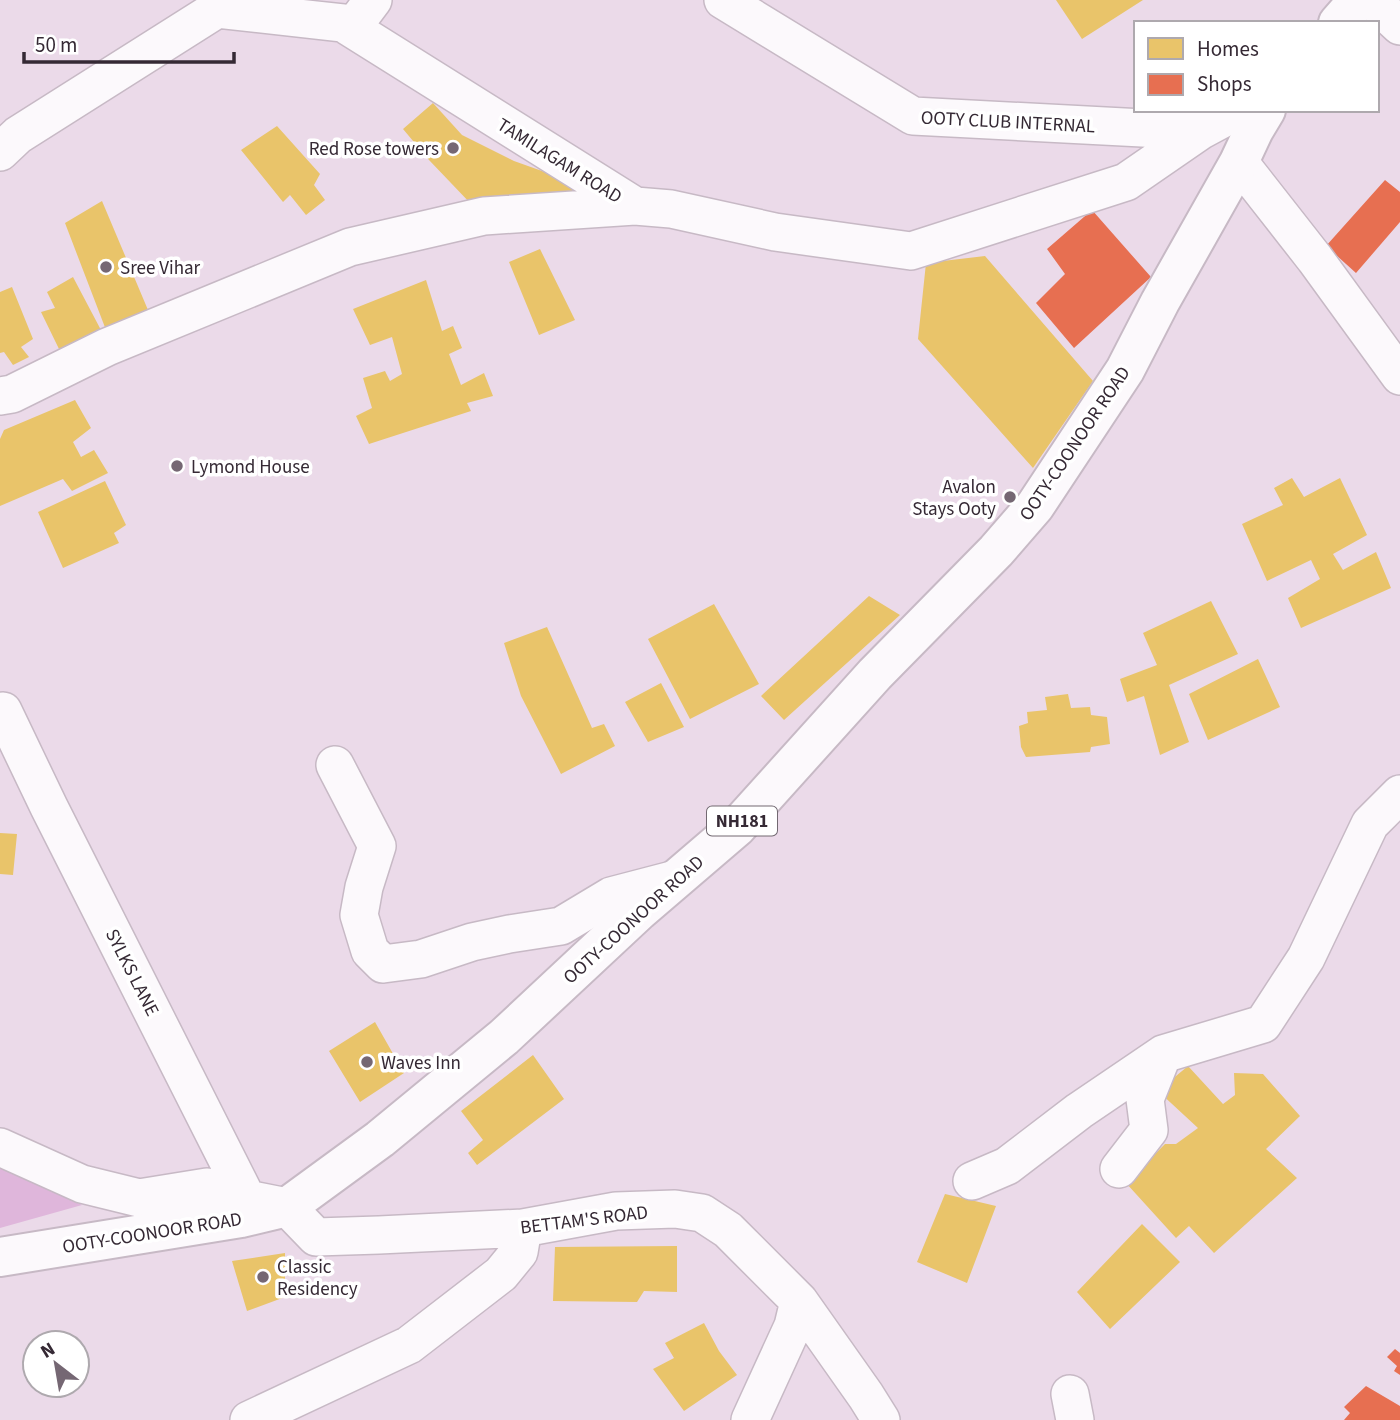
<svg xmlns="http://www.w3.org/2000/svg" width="1400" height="1420" viewBox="0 0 1400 1420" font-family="'Source Sans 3',sans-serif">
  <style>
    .green { fill: #dfb6db }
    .homes { fill: #e9c46a }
    .shops { fill: #e76f51 }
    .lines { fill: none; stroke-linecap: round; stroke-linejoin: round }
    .minor-casing { stroke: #c7b9c5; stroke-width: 40 }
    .highway-casing { stroke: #c7b9c5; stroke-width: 42 }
    .minor { stroke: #fcf9fc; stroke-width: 37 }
    .highway { stroke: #fcf9fc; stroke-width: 38 }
    .poi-dot { fill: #756773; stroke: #fff; stroke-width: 2.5 }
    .labels { text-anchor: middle; stroke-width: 7; stroke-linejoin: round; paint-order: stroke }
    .shield { fill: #fff; stroke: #726971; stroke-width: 2 }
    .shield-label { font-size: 18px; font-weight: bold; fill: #352934 }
    .street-label { font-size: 19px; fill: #352934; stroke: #fff }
    .poi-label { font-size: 19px; fill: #352934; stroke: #fff; text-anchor: start }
  </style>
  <rect width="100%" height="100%" fill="#ebdae9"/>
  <path class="green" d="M0,1168l82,37 -82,23z"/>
  <path class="homes" d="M1056,0h87l-61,39z
    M433,103l29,32 52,26 70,25 1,16 -113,3 -43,-45 -26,-31z
    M277,126l43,48 -6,11 11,15 -19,15 -16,-20 -7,7 -42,-52z
    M102,201l46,109 -42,20 -41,-107z
    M540,249l35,71 -36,15 -30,-73z
    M985,256l108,125 -60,87 -115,-129 8,-76z
    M73,277l29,55 -43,17 -18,-37 14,-4 -8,-16z
    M426,280l16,51 11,-5 9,22 -13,6 12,31 23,-12 9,23 -26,7 4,8 -102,33 -13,-28 16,-8 -9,-30 22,-7 5,10 12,-7 -10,-37 -22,8 -17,-36z
    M12,287l21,52 -12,8 8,10 -16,8 -9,-13 -4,1v-61z
    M75,400l16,28 -18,14 8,15 13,-7 14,23 -36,18 -9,-12 -63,27v-67l4,-9z
    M1292,478l12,19 36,-19 27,57 -34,19 10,16 33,-18 15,36 -90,40 -13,-30 32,-19 -9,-19 -44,21 -25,-57 41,-19 -9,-17z
    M105,481l21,44 -12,8 5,10 -56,25 -25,-56z
    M869,596l31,19 -116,105 -23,-24z
    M1211,601l27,53 -69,31 20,57 -29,13 -16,-59 -17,6 -7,-23 37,-14 -14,-32z
    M714,604l45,80 -69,35 -42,-80z
    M547,627l45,101 12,-4 11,22 -54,28 -40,-78 -17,-53z
    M1258,659l22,48 -72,33 -19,-46z
    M661,683l23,44 -36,15 -23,-40z
    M1068,694l3,14 19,-1 1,8 16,2 3,27 -19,3 -1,5 -64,5 -5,-10 -2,-21 9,-3 -1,-11 20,-2 -2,-13z
    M0,833l17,1 -4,41 -13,-1z
    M375,1022l29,51 -44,29 -31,-51z
    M533,1055l31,44 -87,66 -9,-12 15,-13 -22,-29z
    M1188,1066l35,38 12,-9 -1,-22 29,1 37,42 -34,33 31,29 -83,75 -25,-27 -13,12 -50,-55 39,-39h11l22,-16 -40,-37z
    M945,1194l51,12 -29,77 -50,-21z
    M1142,1224l38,38 -70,67 -33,-37z
    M677,1246v46l-33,-1 -7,11 -84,-1 2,-54z
    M285,1253v44l-38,14 -15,-50z
    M704,1323l15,28 18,24 -53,36 -31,-42 21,-11 -9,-15z"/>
  <path class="shops" d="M1385,180l15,12v30l-44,51 -30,-27z
    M1092,210l59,67 -77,71 -38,-45 29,-29 -18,-25z
    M1395,1349l5,4v22l-6,-4 3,-5 -10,-9z
    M1366,1386l34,20v14h-56l6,-7 -6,-6z"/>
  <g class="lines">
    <g class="minor-casing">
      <path id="minor" d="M723,0l190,116 287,15
        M1372,0l28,26
        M352,28l21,-28
        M0,152l18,-17 199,-126 126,14 292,183 36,3 104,23 136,19 215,-69 74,-51 39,-21
        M1239,162l76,97 85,117
        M0,396l12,-2 95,-47 243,-100 134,-31 151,-10
        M0,712l3,-1 46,96 198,392 40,8 29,30 63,-2 144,-7 93,-17 59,-2 27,4 26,17 71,71 67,95 15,24
        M335,765l42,81 -13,41 -5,28 11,36 13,13 38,-5 51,-17 37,-8 52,-8 50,-30 65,-17
        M0,1147l82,37 57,14 68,-11 40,12
        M1119,1169l30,-39 -4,-31 18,-45
        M972,1181l35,-15 72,-55 84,-57 100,-30 43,-66 64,-134 30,-30
        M1070,1394l5,26
        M249,1420l160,-75 92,-71 18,-22 4,-24
        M750,1420l43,-94 6,-25"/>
    </g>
    <g class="highway-casing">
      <path id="highway" d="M1338,23l20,-23
        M0,1257l241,-39 46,-11 93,-68 124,-102 135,-126 98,-84 138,-153 121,-123 39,-45 90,-136 35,-68 79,-140 15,-32 12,-20"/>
    </g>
    <use href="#minor" class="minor"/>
    <use href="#highway" class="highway"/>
  </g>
  <g class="poi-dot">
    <circle cx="453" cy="148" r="7"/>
    <circle cx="106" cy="267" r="7"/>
    <circle cx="177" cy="466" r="7"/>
    <circle cx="1010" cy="497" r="7"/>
    <circle cx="367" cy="1062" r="7"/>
    <circle cx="263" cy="1277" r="7"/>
  </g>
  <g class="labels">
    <rect class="shield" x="707" y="806.5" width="70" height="29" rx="5"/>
    <g class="shield-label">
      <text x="742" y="827">NH181</text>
    </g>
    <g class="street-label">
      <text transform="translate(1008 121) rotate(3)" y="7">OOTY CLUB INTERNAL</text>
      <text transform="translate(560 160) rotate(32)" y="7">TAMILAGAM ROAD</text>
      <text transform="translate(1074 443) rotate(-56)" y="7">OOTY-COONOOR ROAD</text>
      <text transform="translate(633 919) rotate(-42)" y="7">OOTY-COONOOR ROAD</text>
      <text transform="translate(133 972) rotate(63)" y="7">SYLKS LANE</text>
      <text transform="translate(584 1219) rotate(-7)" y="7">BETTAM'S ROAD</text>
      <text transform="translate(152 1232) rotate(-9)" y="7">OOTY-COONOOR ROAD</text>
    </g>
    <g class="poi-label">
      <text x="439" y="155" text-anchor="end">Red Rose towers</text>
      <text x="120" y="274">Sree Vihar</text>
      <text x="191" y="473">Lymond House</text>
      <text x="996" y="493" text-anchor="end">Avalon<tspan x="996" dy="22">Stays Ooty</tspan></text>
      <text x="381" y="1069">Waves Inn</text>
      <text x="277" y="1273">Classic<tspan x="277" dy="22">Residency</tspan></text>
    </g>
  </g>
  <rect x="1134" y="21" width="245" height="91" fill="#ffffff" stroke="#aea9ae" stroke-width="2"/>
  <rect x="1148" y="38" width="35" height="21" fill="#e9c46a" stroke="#aea9ae" stroke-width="2"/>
  <text x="1197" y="56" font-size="21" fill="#352934">Homes</text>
  <rect x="1148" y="74" width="35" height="21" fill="#e76f51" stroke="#aea9ae" stroke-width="2"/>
  <text x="1197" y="91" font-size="21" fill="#352934">Shops</text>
  <g transform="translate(56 1364) rotate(329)"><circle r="33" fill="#ffffff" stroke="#aea9ae" stroke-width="2"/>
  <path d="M0-5L12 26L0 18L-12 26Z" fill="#756773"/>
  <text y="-10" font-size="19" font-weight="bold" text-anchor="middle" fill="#352934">N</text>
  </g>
  <path d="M24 52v10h210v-10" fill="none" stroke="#352934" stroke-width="3.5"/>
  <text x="35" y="52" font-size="21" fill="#352934" stroke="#ffffff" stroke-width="5" paint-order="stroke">50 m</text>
</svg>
